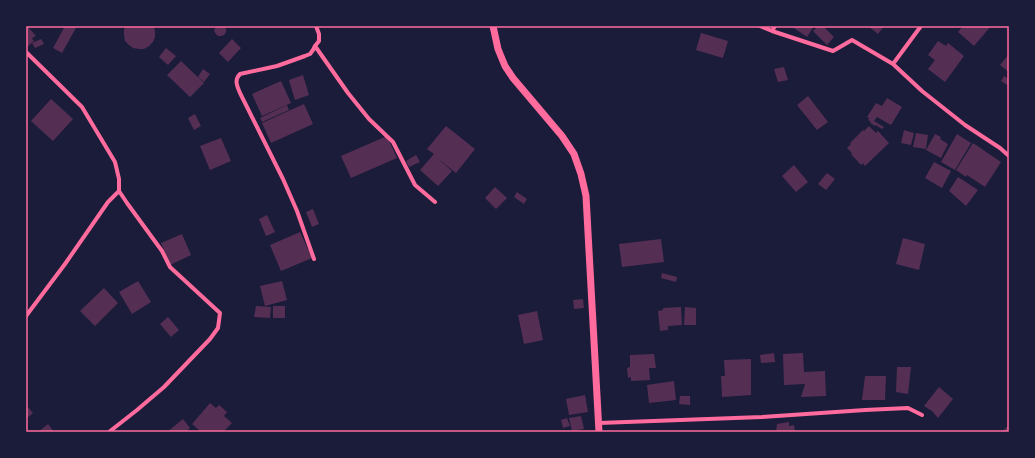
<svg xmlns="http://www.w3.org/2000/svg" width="1035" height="458" viewBox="0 0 1035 458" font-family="Poppins,sans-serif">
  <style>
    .building { fill: #542f53 }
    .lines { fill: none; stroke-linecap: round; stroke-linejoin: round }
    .minor { stroke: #ff6b9d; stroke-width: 4 }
    .tertiary { stroke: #ff6b9d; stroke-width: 7 }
    .neatline { fill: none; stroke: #ff6b9d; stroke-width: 1.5 }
  </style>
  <rect width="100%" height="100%" fill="#1b1b3a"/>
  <path class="building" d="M26,26h3l-1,1 8,9 -4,2 2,3 -8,7z
    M65,26h12l-15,27 -9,-5z
    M125,26h29l1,5v6l-2,5 -4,4 -5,3h-5l-6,-1 -4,-3 -4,-4 -1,-6v-5z
    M216,26h9l1,3v3l-2,3 -3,1h-3l-2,-2 -2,-3z
    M791,26h23l-7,11z
    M818,26h5l11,11 -7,8 -14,-14z
    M868,26h16l-6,8z
    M963,26h28l-17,20 -16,-14z
    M701,33l27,8 -5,17 -27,-8z
    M41,39l3,5 -9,4 -3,-5z
    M232,39l9,9 -13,14 -9,-9z
    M938,41l8,5 2,-3 16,13 -19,26 -17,-13 7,-9 -7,-5z
    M166,48l10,8 -8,9 -9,-8z
    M1009,54v18l-9,-7z
    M181,61l23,22 -14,14 -23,-22z
    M784,67l4,13 -10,2 -4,-13z
    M203,69l7,5 -6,8 -6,-5z
    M303,75l6,20 -14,5 -6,-20z
    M1004,76l5,3v3l-2,3 -6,-4z
    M281,81l10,22 -29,13 -10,-22z
    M808,96l20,26 -11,8 -20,-25z
    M887,98l15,9 -11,18 -14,-8 -3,4 10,6 -2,2 -7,-4v1l-5,-3 1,-1 -3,-2 1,-2 -2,-1 9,-14 6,3z
    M51,99l22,20 -20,22 -22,-20z
    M304,104l9,20 -42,19 -9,-20z
    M287,105l2,5 -27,12 -2,-4z
    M195,114l6,12 -7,4 -6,-12z
    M446,126l29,23 -19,24 -20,-16 16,14 -14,15 -18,-16 14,-16 -7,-5z
    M869,126l7,7 2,-2 11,12 -24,23 -2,-3 -2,2 -10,-11 1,-1 -5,-5 4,-4 -1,-1 13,-13 1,1z
    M904,130l10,3 -3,12 -10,-2z
    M916,133l12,2 -2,14 -13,-2z
    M935,134l6,3 -1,2 8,5 -7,14 -15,-8z
    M957,134l14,9 -16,27 -14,-8z
    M387,136l10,22 -46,20 -10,-22z
    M221,138l10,23 -21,9 -10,-24z
    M973,143l28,19 -16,25 -18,-12 -1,2 -10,-7z
    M416,155l4,7 -11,5 -3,-6z
    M934,162l17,9 -9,17 -17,-10z
    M794,165l14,17 -12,10 -14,-16z
    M827,173l8,6 -9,11 -8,-6z
    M958,177l20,13 -12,16 -17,-15z
    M495,187l12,11 -11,11 -11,-11z
    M517,192l10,7 -3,5 -10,-7z
    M313,209l6,15 -7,3 -6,-15z
    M267,215l8,17 -9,4 -7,-17z
    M300,232l12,26 -31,13 -11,-26z
    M182,234l9,21 -21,10 -9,-22z
    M903,238l22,6 -6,26 -23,-6z
    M661,239l3,23 -42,5 -3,-23z
    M662,273l15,4 -1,5 -15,-4z
    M138,281l13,21 -19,12 -13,-22z
    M282,281l5,19 -22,6 -5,-20z
    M104,288l14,15 -23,23 -15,-15z
    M583,299l1,9 -10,1 -1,-9z
    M256,306l15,1 -1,11 -16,-1z
    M273,306h12v12h-12z
    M681,307l1,18 -14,1v4l-8,1 -2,-20 5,-1v-2z
    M685,307l11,1v17h-12z
    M537,311l6,29 -19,4 -6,-29z
    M168,317l11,13 -8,7 -11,-13z
    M774,353l1,9 -14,1 -1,-8z
    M803,353l1,19 21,-1 1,25 -25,1 4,-13 -21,1 -1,-31z
    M654,354l2,14h-7l1,12 -19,1v-4l-3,1 -1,-10 3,-1v-12z
    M751,359v36l-29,2 -1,-21h4l-1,-16z
    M897,367h14l-3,27 -12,-2z
    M865,376h21l-1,24h-23z
    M674,381l2,19 -27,3 -2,-18z
    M939,387l14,12 -15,19 -6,-7 -8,-5z
    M585,395l3,17 -19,3 -3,-16z
    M680,396h10v9l-11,-1z
    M210,403l6,5 3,-3 8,7 -3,4 8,7 -9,9h-22l-9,-8z
    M26,405l7,8 -7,6z
    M581,416l3,13 -12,2 -3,-13z
    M567,418l3,8 -7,2 -2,-8z
    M183,419l7,9 -4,4h-19z
    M789,422v4l5,-1 1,7h-19l1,-8z
    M48,424l6,8h-16z
    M1008,426l1,2v4h-8z"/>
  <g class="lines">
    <path class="minor" d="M760,26l12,5 61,20 19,-11 41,24 29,27 43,34 35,23 9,8
      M772,31l3,-5
      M315,46l33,47 21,26 24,23 22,43 20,17
      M26,52l56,55 33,55 4,17v12l8,12 35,48 8,16 50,46 -2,15 -8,11 -46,48 -27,23 -28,22
      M893,64l28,-38
      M314,259l-17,-48 -14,-32 -43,-86c-3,-7 -6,-13 0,-19l37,-8 28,-10 5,-2 3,-4 2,-4 4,-5v-7l-3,-8
      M26,316l39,-52 43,-62 11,-11
      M599,423l163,-6 103,-7 43,-2 14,7"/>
    <path class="tertiary" d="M493,26l5,23 7,17 8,12 49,58 12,18 7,20 5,22 13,236"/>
  </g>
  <rect width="1035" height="458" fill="none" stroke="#1b1b3a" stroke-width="54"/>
  <rect x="27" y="27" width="981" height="404" class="neatline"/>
</svg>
